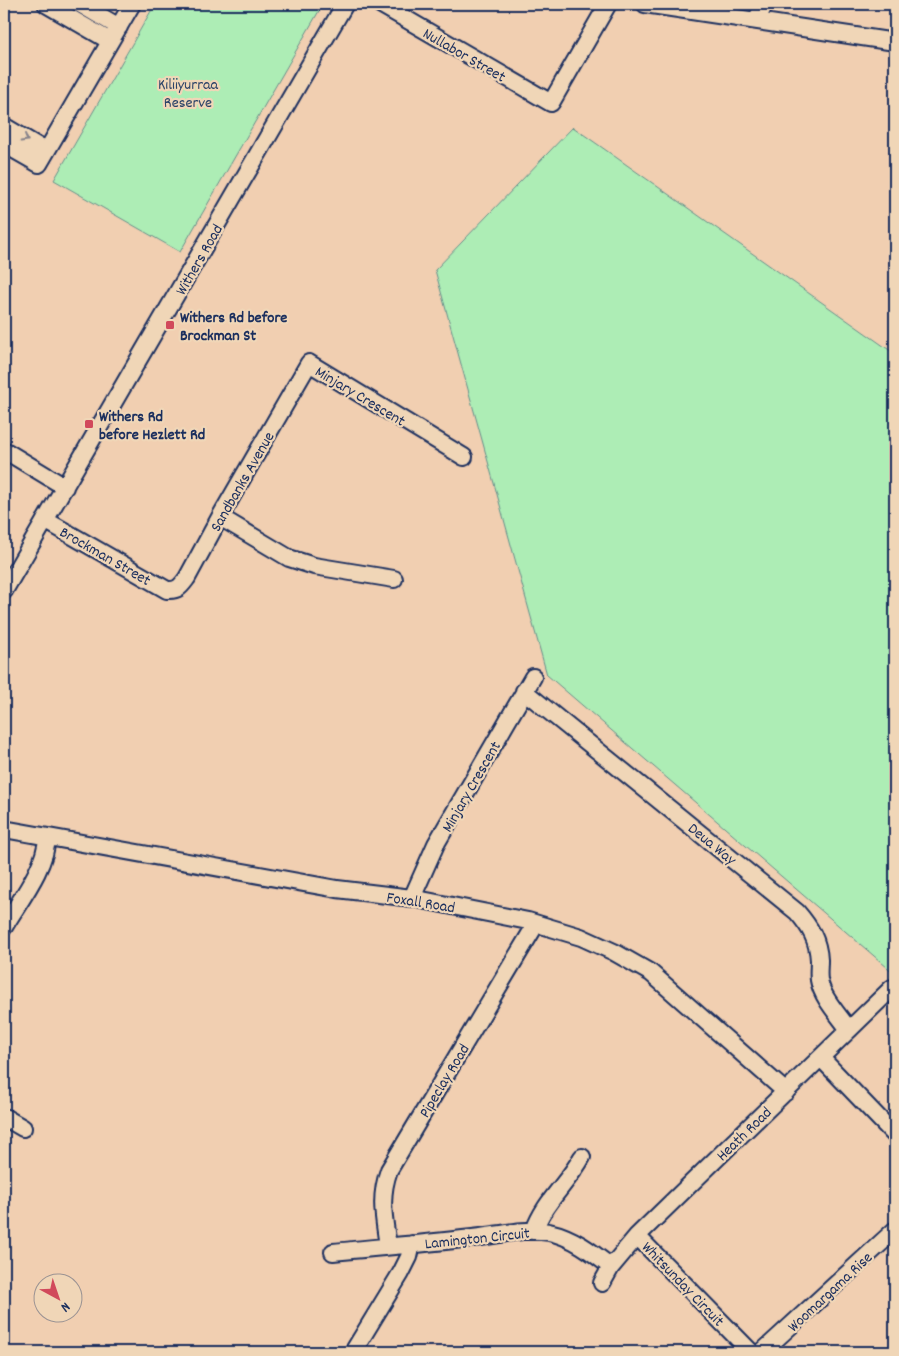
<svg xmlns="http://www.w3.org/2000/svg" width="899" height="1356" viewBox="0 0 899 1356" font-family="Dekko,sans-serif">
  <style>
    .green { fill: #adedb5; stroke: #648e8a }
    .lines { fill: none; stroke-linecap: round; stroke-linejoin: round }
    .minor-casing { stroke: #1b2f5e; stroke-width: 20 }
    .minor { stroke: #f0d6b7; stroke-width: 16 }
    .oneway { stroke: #86828a }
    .poi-dot { fill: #d1495b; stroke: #f0d6b7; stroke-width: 2 }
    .labels { text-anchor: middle; stroke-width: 4.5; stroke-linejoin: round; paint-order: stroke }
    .street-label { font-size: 16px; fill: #1b2f5e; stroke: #f0d6b7 }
    .park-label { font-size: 16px; fill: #2a4267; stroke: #f0d6b7 }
    .poi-label { font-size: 16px; font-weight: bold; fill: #1b2f5e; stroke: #f0d6b7; text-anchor: start }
  </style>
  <rect width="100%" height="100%" fill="#f1cfb1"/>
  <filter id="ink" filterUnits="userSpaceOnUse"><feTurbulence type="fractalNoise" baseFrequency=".02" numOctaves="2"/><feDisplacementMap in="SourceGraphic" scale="10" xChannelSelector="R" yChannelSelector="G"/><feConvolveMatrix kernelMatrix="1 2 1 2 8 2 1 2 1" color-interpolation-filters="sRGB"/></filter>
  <g filter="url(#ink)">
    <path class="green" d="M155,4h168l-143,248 -126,-72z
      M573,127l322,227v620l-348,-299 -112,-405z"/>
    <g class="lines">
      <g class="minor-casing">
        <path id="minor" d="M46,4l64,37
          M80,4l39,23
          M380,4l171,99 57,-99
          M645,4l250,38
          M756,20l9,-16
          M4,126l42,25
          M4,144l35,20 93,-160
          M4,450l61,37
          M220,517l69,41 25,8 80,13
          M45,520l122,70c11,1 14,-4 20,-12l33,-61 89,-154 155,94
          M4,591l341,-587
          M524,691l273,221c13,15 21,28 22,48 0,7 -1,14 0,20 3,18 20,35 30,50
          M4,829l333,60 75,9 116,23 53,16 33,15 37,21 135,119
          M412,898l24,-54 97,-167
          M4,927c15,-26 42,-59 43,-90
          M821,1058l74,77
          M4,1117l19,11
          M534,1231c10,-29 34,-48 48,-74
          M637,1236l114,116
          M388,1246c-4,-29 -9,-48 1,-76l147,-246
          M333,1252c49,-5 99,-9 148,-15 22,-3 45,-9 68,-5 24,5 43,20 62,35
          M602,1283l9,-16 26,-31 255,-248
          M353,1352l48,-79 8,-16 3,-13
          M762,1352l133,-122"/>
      </g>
      <use href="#minor" class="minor"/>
    </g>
    <defs><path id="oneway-chevron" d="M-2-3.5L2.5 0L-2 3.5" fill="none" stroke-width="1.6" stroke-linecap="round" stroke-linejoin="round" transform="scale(1.25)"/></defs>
    <use class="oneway" href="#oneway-chevron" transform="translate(25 139) rotate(30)"/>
  </g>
  <g class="poi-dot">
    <rect x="165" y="320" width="10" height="10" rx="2.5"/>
    <rect x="84" y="419" width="10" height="10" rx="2.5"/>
  </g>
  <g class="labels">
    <g class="street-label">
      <text transform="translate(465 54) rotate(30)" y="6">Nullabor Street</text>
      <text transform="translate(198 259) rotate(-60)" y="6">Withers Road</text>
      <text transform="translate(361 395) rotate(31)" y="6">Minjary Crescent</text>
      <text transform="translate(241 481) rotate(-60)" y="6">Sandbanks Avenue</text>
      <text transform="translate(106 555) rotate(30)" y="6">Brockman Street</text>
      <text transform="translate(470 786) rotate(-60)" y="6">Minjary Crescent</text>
      <text transform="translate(713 843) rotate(39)" y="6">Deua Way</text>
      <text transform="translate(421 901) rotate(9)" y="6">Foxall Road</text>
      <text transform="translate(443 1080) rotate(-59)" y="6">Pipeclay Road</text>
      <text transform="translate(743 1133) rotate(-44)" y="6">Heath Road</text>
      <text transform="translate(477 1237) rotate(-6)" y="6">Lamington Circuit</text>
      <text transform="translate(684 1283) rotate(46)" y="6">Whitsunday Circuit</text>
      <text transform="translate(829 1291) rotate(-43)" y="6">Woomargama Rise</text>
    </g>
    <g class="park-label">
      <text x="188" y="89">Kiliiyurraa<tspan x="188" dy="18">Reserve</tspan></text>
    </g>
    <g class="poi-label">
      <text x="180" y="322">Withers Rd before<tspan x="180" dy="18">Brockman St</tspan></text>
      <text x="99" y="421">Withers Rd<tspan x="99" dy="18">before Hezlett Rd</tspan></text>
    </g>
  </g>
  <rect width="899" height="1356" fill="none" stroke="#f0d6b7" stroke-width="20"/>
  <rect x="10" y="10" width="879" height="1336" fill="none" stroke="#1b2f5e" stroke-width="2" filter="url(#ink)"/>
  <g transform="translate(58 1298) rotate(140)"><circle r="24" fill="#f0d6b7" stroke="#9b9393"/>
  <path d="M0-4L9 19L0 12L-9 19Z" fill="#d1495b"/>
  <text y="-8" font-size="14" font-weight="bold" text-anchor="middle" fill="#1b2f5e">N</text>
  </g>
</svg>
